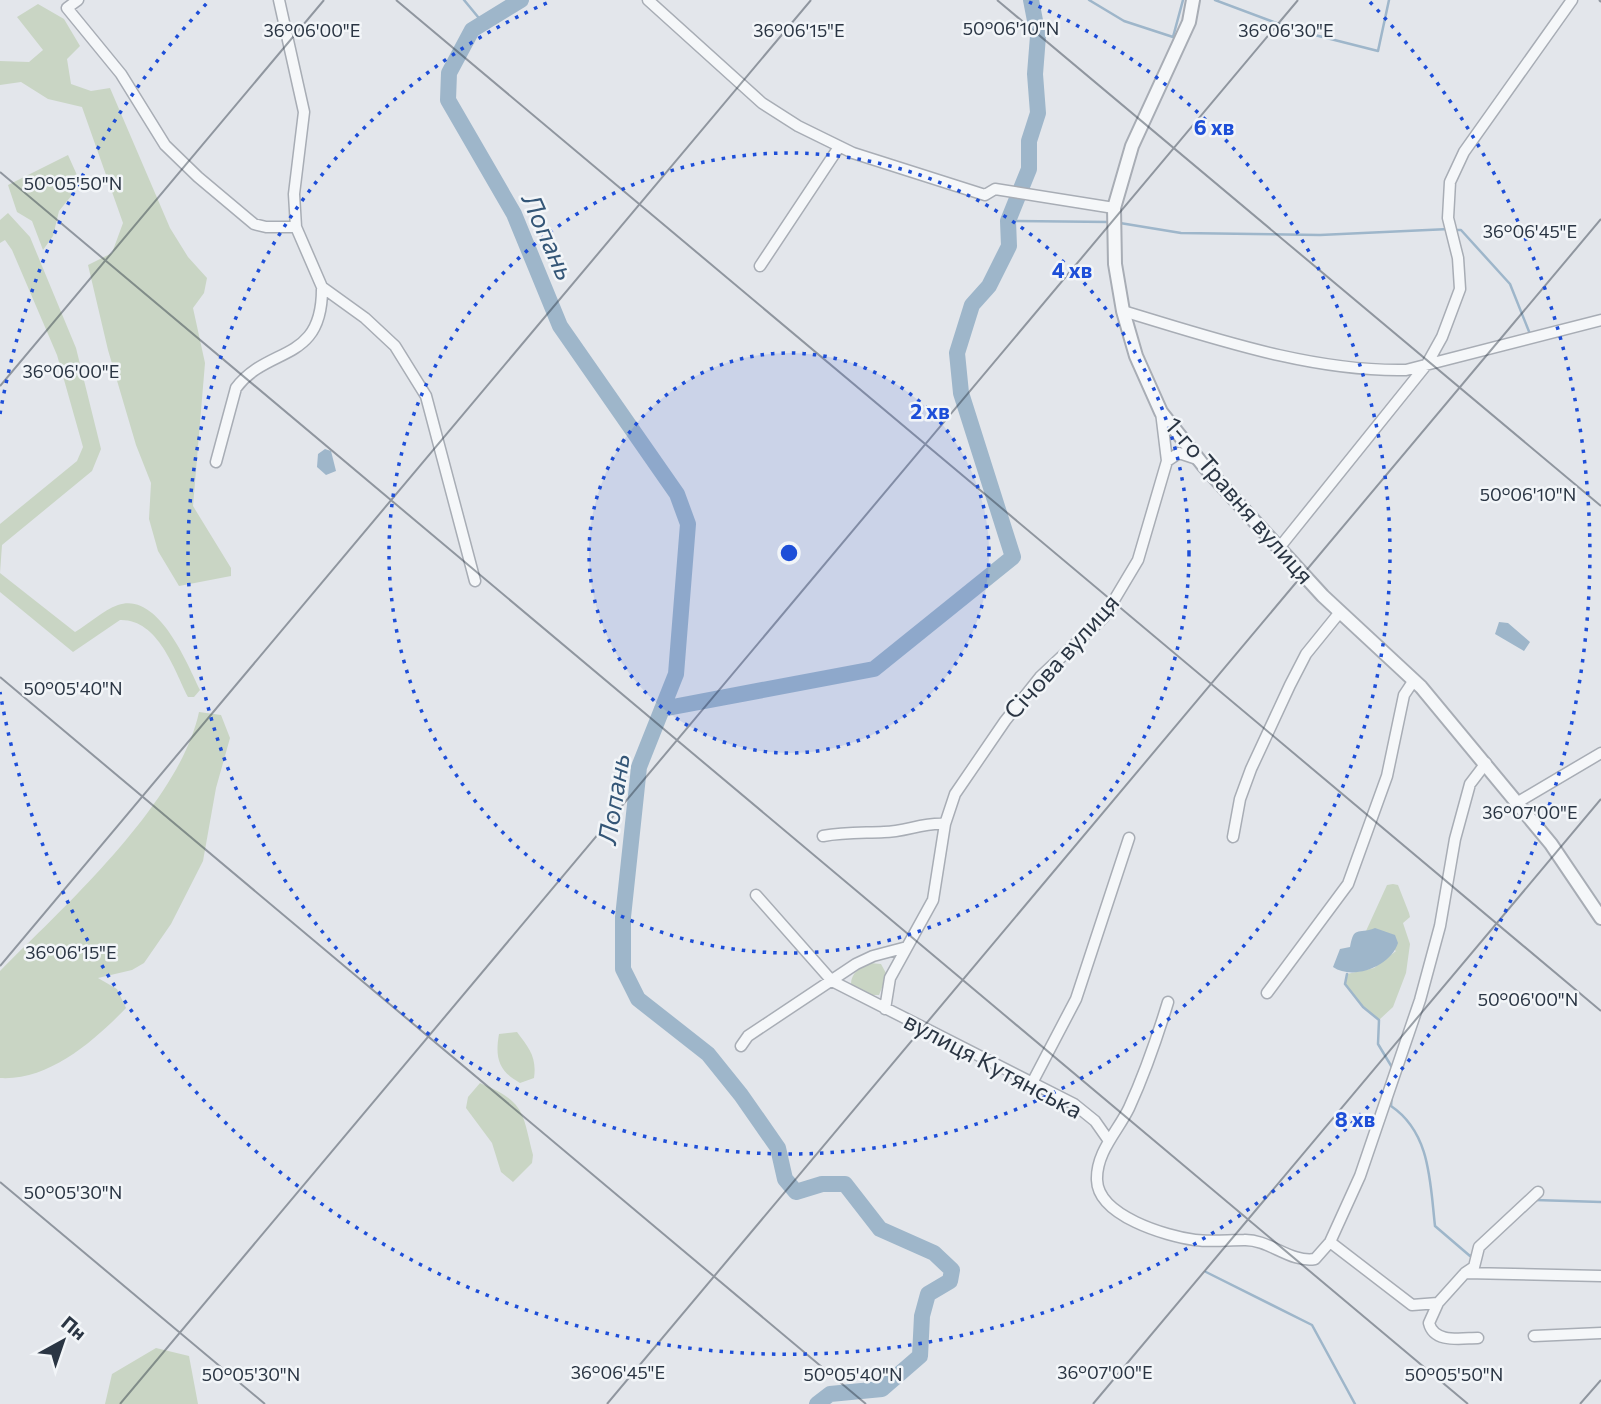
<svg xmlns="http://www.w3.org/2000/svg" width="1601" height="1404" viewBox="0 0 1601 1404" font-family="Commissioner,sans-serif">
  <style>
    .green { fill: #c9d5c4 }
    .water { fill: #9eb6ca }
    .lines { fill: none; stroke-linecap: round; stroke-linejoin: round }
    .stream { stroke: #9eb6ca; stroke-width: 2.5 }
    .river { stroke: #9eb6ca; stroke-width: 16 }
    .minor-casing { stroke: #a8adb5; stroke-width: 13 }
    .tertiary-casing { stroke: #a8adb5; stroke-width: 16 }
    .minor { stroke: #f5f7f9; stroke-width: 10 }
    .tertiary { stroke: #f5f7f9; stroke-width: 12 }
    .ticks { fill: none; stroke: #2a3543; stroke-width: 2; stroke-opacity: 0.45 }
    .ring { fill: none; stroke: #1d4ed8; stroke-width: 3.5; stroke-dasharray: 3.5 7 }
    .labels { text-anchor: middle; stroke-width: 5; stroke-linejoin: round; paint-order: stroke }
    .street-label { font-size: 24px; fill: #2a3543; stroke: #f2f5f8 }
    .water-label { font-size: 26px; font-style: italic; fill: #345677; stroke: #f2f5f8 }
    .ticks-label { font-size: 18px; text-anchor: middle; fill: #2a3543; stroke: #f2f5f8; stroke-width: 5; stroke-linejoin: round; paint-order: stroke }
    .centre { fill: #1d4ed8; stroke: #f2f5f8; stroke-width: 3.5 }
    .ring-label { font-size: 21px; text-anchor: middle; font-weight: bold; fill: #1d4ed8; stroke: #f2f5f8; stroke-width: 5; stroke-linejoin: round; paint-order: stroke }
  </style>
  <rect width="100%" height="100%" fill="#e3e6eb"/>
  <path class="green" d="M38,4l26,15 16,27 -13,13 4,25 20,7 19,-3 60,140 18,29 19,21 -3,15 -11,15 12,55 -12,143 38,62v8l-52,10 -21,-35 -9,-32 2,-36 -15,-38 -28,-95 -20,-85 24,-12 11,-30 -41,-116 -34,-8 -27,-17 -21,3v-24l29,1 14,-12 -26,-33z
    M68,155l13,29 -22,27 -6,25 -10,14 -11,-29 -15,-9 -9,-27z
    M8,213l22,24 46,111 25,101 -9,22 -90,74 -2,28 75,59c14,-8 28,-22 43,-27 40,-14 69,58 82,85l-6,7h-6c-14,-28 -30,-78 -68,-77l-47,32 -73,-60v-68l77,-63 6,-14 -26,-92 -45,-105 -7,-10 -5,3v-23z
    M199,712l22,3 9,23 -14,50 -13,73 -32,63 -27,39 -12,7 -34,8 19,11 9,19c-32,33 -77,73 -126,70v-107c65,-65 180,-169 199,-259z
    M1393,884l5,1 11,28 1,4 -7,6 7,21 -4,29 -13,34 -14,13 -16,-13 -18,-23 2,-10 27,-6 22,-17 -30,-20 21,-46z
    M870,963l11,1 6,11 -8,20h-9l-19,-11c0,-11 9,-17 19,-21z
    M517,1032c12,16 20,25 17,46l-14,5c-22,-12 -25,-26 -21,-49z
    M480,1083c45,19 42,28 53,72l-1,8 -19,19 -12,-10 -9,-29 -26,-35 2,-11z
    M156,1348l33,8 9,48h-93l7,-30z"/>
  <path class="water" d="M325,449l6,2 5,20 -10,4 -9,-8 1,-13z
    M1499,622l9,1 22,19 -6,9 -29,-17z
    M1375,928l20,7 3,8c-7,23 -45,38 -65,24l7,-18 10,-2c4,-22 7,-12 25,-19z"/>
  <g class="lines">
    <path class="stream" d="M464,0l19,23
      M1089,0l35,21 49,16 10,-37
      M1215,0l80,30 83,21 11,-51
      M1008,221l102,1
      M1120,223l61,10 139,2 129,-6
      M1455,230h6l49,54 20,50
      M1347,974l-2,10 18,23 16,13 -1,24 15,25
      M1392,1095l-1,11c40,27 39,77 44,120l35,30 5,-3
      M1535,1200l66,2
      M1206,1272l106,53 43,79"/>
    <path class="river" d="M521,0l-49,30 -23,43 -1,27 66,114 46,112 117,168 11,30 -12,150 -37,93 -16,150v52l15,30 70,55 33,41 37,53 7,31 11,13 26,-8h23l35,45 54,24 18,17 -2,11 -22,13 -6,22 -2,40 -38,33 -52,5 -13,10
      M662,709l212,-40 139,-112 -52,-164 -4,-40 15,-48 17,-19 20,-40 -1,-25 21,-52v-28l9,-28 -3,-39 3,-38 -7,-36"/>
    <g class="minor-casing">
      <path id="minor" d="M78,0l-11,8 54,66 44,71 33,32 56,47 12,3h30
        M279,0l25,112 -10,82 2,33 26,60 43,31 30,28 31,50 49,185
        M648,0l114,103 36,23 55,27 132,42 10,-6 119,19
        M760,266l79,-119
        M1123,311c90,27 188,61 283,59l195,-50
        M1167,461l12,-8 18,6
        M216,462l20,-74c32,-43 87,-24 86,-101
        M1279,548l148,-184 15,-27 18,-48 -2,-31 -10,-40 2,-36 14,-30 108,-152
        M1518,802l83,-49
        M823,836c21,-4 40,-3 61,-4 21,0 40,-10 61,-8
        M1233,837l7,-38 11,-30 39,-84 16,-31 34,-42
        M756,895l76,86 242,123 21,17 14,20
        M1267,993l81,-109 39,-108 17,-81 10,-15
        M1168,1002c-11,36 -23,71 -39,106 -11,23 -33,44 -32,72 1,36 69,56 98,60 16,2 33,0 49,0 25,-1 46,23 71,19l15,-17 30,-66 60,-176 20,-74 15,-87 15,-55 16,-21
        M885,1009l5,-31 43,-78 12,-76 10,-30 50,-73 35,-44 64,-60 34,-57 29,-99 -6,-49
        M741,1046l7,-10 108,-72 17,-8 34,-9
        M1032,1083l44,-84 53,-161
        M1330,1242l82,63 26,-2 27,-30 136,3
        M1465,1273l9,-6 5,-20 59,-55
        M1438,1303l-9,20c5,21 33,15 49,15
        M1534,1336l67,-3"/>
    </g>
    <g class="tertiary-casing">
      <path id="tertiary" d="M1193,0l-4,22 -57,124 -18,62 1,56 8,47 13,45 25,56 42,53 120,131 98,91 130,157 50,74"/>
    </g>
    <use href="#minor" class="minor"/>
    <use href="#tertiary" class="tertiary"/>
  </g>
  <path class="ticks" d="M396,0l1205,1011M997,0l604,506M1599,0l2,2M0,172l1468,1232M0,386l324,-386M0,677l866,727M0,966l811,-966M0,1182l265,222M120,1404l1178,-1404M607,1404l994,-1185M1093,1404l508,-605M1580,1404l21,-24"/>
  <circle cx="789" cy="553" r="200" fill="#1d4ed8" fill-opacity=".12"/>
  <g class="ring">
    <circle cx="789" cy="553" r="200"/>
    <circle cx="789" cy="553" r="400"/>
    <path d="M1029 2A601 601 0 1 1 549 2"/>
    <path d="M0 414A801 801 0 0 1 208 2M1370 2A801 801 0 1 1 0 692"/>
  </g>
  <g class="labels">
    <g class="street-label">
      <text transform="translate(1239 501) rotate(49)" y="8">1-го Травня вулиця</text>
      <text transform="translate(1062 657) rotate(-48)" y="8">Січова вулиця</text>
      <text transform="translate(993 1066) rotate(28)" y="8">вулиця Кутянська</text>
    </g>
    <g class="water-label">
      <text transform="translate(548 237) rotate(66)" y="9">Лопань</text>
      <text transform="translate(614 799) rotate(-81)" y="9">Лопань</text>
    </g>
  </g>
  <g class="ticks-label">
    <text x="1011" y="35">50°06'10"N</text>
    <text x="312" y="37">36°06'00"E</text>
    <text x="799" y="37">36°06'15"E</text>
    <text x="1286" y="37">36°06'30"E</text>
    <text x="73" y="190">50°05'50"N</text>
    <text x="1530" y="238">36°06'45"E</text>
    <text x="71" y="378">36°06'00"E</text>
    <text x="1528" y="501">50°06'10"N</text>
    <text x="73" y="695">50°05'40"N</text>
    <text x="1530" y="819">36°07'00"E</text>
    <text x="71" y="959">36°06'15"E</text>
    <text x="1528" y="1006">50°06'00"N</text>
    <text x="73" y="1199">50°05'30"N</text>
    <text x="618" y="1379">36°06'45"E</text>
    <text x="1105" y="1379">36°07'00"E</text>
    <text x="251" y="1381">50°05'30"N</text>
    <text x="853" y="1381">50°05'40"N</text>
    <text x="1454" y="1381">50°05'50"N</text>
  </g>
  <circle cx="789" cy="553" r="10" class="centre"/>
  <g class="ring-label">
    <text x="1214" y="135">6 хв</text>
    <text x="1072" y="278">4 хв</text>
    <text x="930" y="419">2 хв</text>
    <text x="1355" y="1127">8 хв</text>
  </g>
  <g transform="translate(63 1341) rotate(40)" stroke="#f2f5f8" stroke-width="5" paint-order="stroke">
  <path d="M0-5L12 26L0 18L-12 26Z" fill="#2a3543"/>
  <text y="-10" font-size="19" font-weight="bold" text-anchor="middle" fill="#2a3543">Пн</text>
  </g>
</svg>
